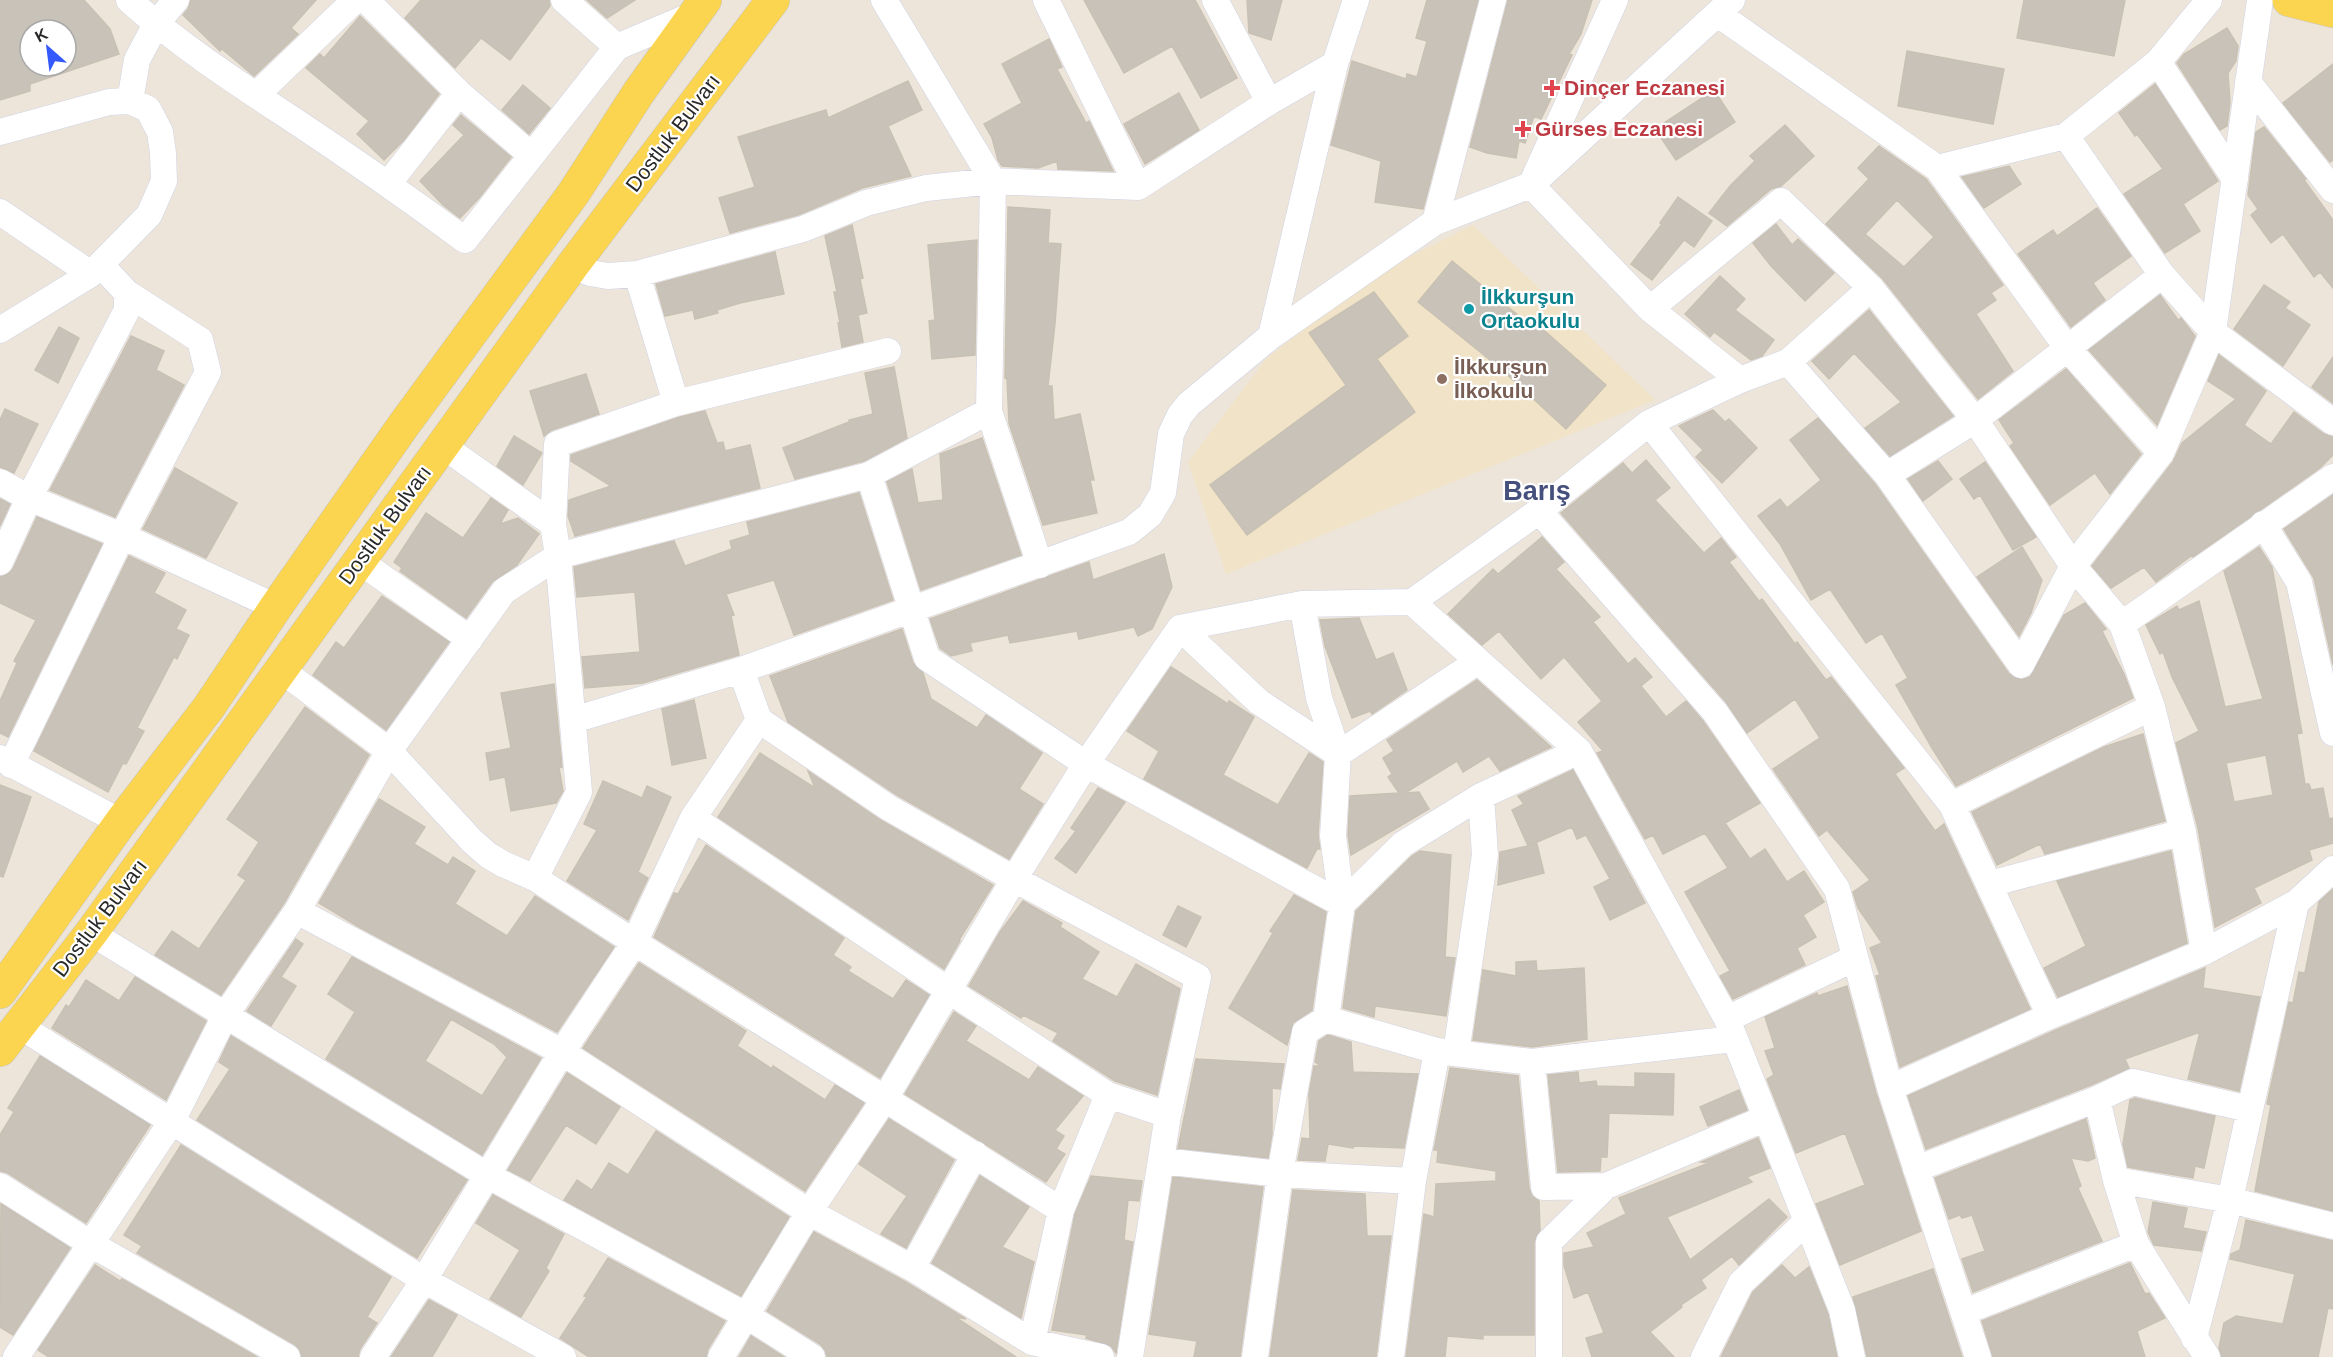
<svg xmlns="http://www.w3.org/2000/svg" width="2333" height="1357" viewBox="0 0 2333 1357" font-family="Arial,sans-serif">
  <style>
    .education { fill: #f0e3c7 }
    .building { fill: #c8c2b9; stroke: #c8c1b3; stroke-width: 1.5; fill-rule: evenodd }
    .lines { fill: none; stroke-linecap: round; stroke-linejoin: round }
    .street-casing { stroke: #cfd3e4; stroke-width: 27 }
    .primary-casing { stroke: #c7c7c7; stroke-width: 34 }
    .street { stroke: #fff; stroke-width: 26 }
    .primary { stroke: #fbd450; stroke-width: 33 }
    .health-dot { fill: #e0444e; stroke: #fff; stroke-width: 2 }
    .culture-dot { fill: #0f9aa8; stroke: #fff; stroke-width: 2 }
    .education-dot { fill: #8d6e63; stroke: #fff; stroke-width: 2 }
    .labels { text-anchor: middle; stroke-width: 4.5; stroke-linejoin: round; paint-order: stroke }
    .health-label { font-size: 21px; font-weight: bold; fill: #be3a42; stroke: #fff; text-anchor: start }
    .street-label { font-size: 21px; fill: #292929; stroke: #fff }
    .culture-label { font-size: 21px; font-weight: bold; fill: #0d838f; stroke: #fff; text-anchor: start }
    .education-label { font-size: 21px; font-weight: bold; fill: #785e54; stroke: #fff; text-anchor: start }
    .district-label { font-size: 27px; font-weight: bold; fill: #46507d; stroke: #fff }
  </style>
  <rect width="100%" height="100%" fill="#ede5da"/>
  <path class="education" d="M1473,225l182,175 -429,174 -38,-112 79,-104 110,-85z"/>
  <path class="building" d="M0,0h84l26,29 9,25 -89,30v7l-30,9zM30,30h36v36h-36z
    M191,0h125l-25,28 7,6 -44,42 -32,-27 -2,2 -37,-36 5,-6z
    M421,0h128l1,6 -40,54 -29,-22 -26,30 -50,-50z
    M587,0h48l-28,18z
    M1084,0h111l42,78 -36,20 -29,-52 -48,27z
    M1247,0h35l-11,40 -22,-7z
    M1427,0h51l-55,209 -48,-7 6,-41 -50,-16 21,-84 54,18 1,-5 10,3 10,-36 -11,-3z
    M1508,0h84l-11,34 -12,20 3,1 -31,64 -7,-3 -9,27 -6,-2 -3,17 -29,-5 -17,-6z
    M2024,0h101l-11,56 -97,-18z
    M360,16l79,78 -35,46 -20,20 -27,-26 12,-13 -63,-53 14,-14 4,4z
    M2227,28l11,18 -2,15 -8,12 2,29 -3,24 -7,4 -43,-67 7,-9z
    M1049,39l13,28 -5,2 29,54 3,-2 24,50 -55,-2 -1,-8 -19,7 -36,-2 -4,-6 -6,-22 -8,-14 38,-21 -20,-39z
    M1907,51l97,18 -11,55 -95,-18z
    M2333,64v96l-3,2 -47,-59z
    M908,81l14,29 -34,16 23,50 -49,12 -64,27 -68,18 -11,-35 36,-11 -17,-50 88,-27 2,8z
    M2155,84l63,97 -35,23 17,27 -35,22 -41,-59 39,-25 -26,-35 -2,2 -16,-23z
    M523,85l27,23 -21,26 -27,-24z
    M1714,90l21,32 -59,38 -21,-31z
    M1179,93l20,37 -54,34 -21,-40z
    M461,115l50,42 -32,41 -19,20 -17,-13 -23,-24 44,-46 -11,-10z
    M1785,125l29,31 -33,30 -10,3 -44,37 -18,-13 21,-27 25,-25 -5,-5z
    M2264,127l42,52 -2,1 29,40v68l-13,-16 -6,5 -31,-43 -12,9 -20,-28 7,-6 -10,-14 8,-63z
    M1879,146l47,33 77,106 -12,8 5,7 -20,14 37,57 -35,28 -95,-120 -57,-55 43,-45 -11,-11zM1897,200l37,37 -30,30 -39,-33z
    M2009,166l12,18 -37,24 -22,-31z
    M1678,197l34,24 -18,26 -10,-7 -32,40 -21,-16 31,-40 -2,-1z
    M1008,207l42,3 -2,33 13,1 -6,80 -7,62h4l2,34 26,-6 14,66h-4l7,33 -54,12 -34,-102 -2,-44 -2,-1z
    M2097,208l34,48 -38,27 12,17 -34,27 -53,-73 35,-24 4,6z
    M1776,224l16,21 6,-6 36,34 -29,28 -34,-35 -18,-23z
    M852,225l11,53 -3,1 7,34 -9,2 5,27 -21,5 -4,-24h2l-6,-31h3l-12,-56z
    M977,240l-2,115 -43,4 -3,-38 6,-1 -7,-75z
    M775,252l9,42 -44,9 -23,7 1,3 -23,6 -2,-9 -28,6 -9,-32z
    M1452,261l83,68 3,-4 68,60 -40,44 -66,-61 -82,-66z
    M1720,276l25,23 -10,11 39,30 -12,16 -11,4 -37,-28 -4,5 -25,-23z
    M2264,285l26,17 -5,6 25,17 -27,41 -49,-37z
    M1374,292l34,44 -31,23 38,53 -168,123 -37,-50 136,-100 -37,-52z
    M2160,295l18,25 3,-2 14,18 -38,89 -68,-75z
    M1869,310l84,106 -63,40 -25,-28 36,-26 -47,-49 -25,26 -17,-18z
    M59,327l20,11 -21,45 -23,-13z
    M131,336l33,15 -8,19 28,15 -69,132 -65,-27z
    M2219,355l47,36 -22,34 27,19 23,-32 30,22 9,3v18l-13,13 -127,89 -2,-1 -35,26 -12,-15 -33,21 -19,-22 81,-104 9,-19 54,-44 -28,-18z
    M2333,357v46l-21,-16z
    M894,367l13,71 -43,23 -69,18 -12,-31 66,-26v-2l24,-6 -8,-41z
    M2066,369l75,85 -31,40 -15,-21 -45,32 -40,-59 4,-3 -15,-23z
    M586,374l13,40 -47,16 -8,6 -14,-45z
    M5,409l33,15 -24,49 -14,-6v-47z
    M1713,410l12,12 4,-3 28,29 -35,35 -26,-26 7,-7 -24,-24z
    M705,411l12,32 6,-1 2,9 25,-6 10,43 -185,48 -7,-20 1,-16 42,-14 -40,-25v-6l109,-38z
    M1818,418l57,66 134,190 12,6 9,-3 34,-62 21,-12 21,26 -4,2 22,43 9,24 -177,88 -24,-38 -36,-63 12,-7 -26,-45 -16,10 -36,-54 -19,11 -31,-56 -22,-28 22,-17 7,9 34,-28 -31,-40z
    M514,436l28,17 -19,32 -26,-19z
    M982,438l39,117 -100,35 -34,-108 25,-13 6,34 25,-3 -3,-46z
    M1646,460l24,28 -15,12 49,53 17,-15 15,19 -7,5 30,39 3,-2 33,45 2,-2 29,38 5,-3 73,91 -9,6 40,57 9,-7 86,185 -130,58 -24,-91 4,-1 -10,-27 12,-5 -24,-35 -5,-16 17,-12 -43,-50 -8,6 -46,-67 47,-31 -25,-39 -48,34 -21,-31 -165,-189 62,-50 9,10z
    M1938,461l14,18 -29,22 -15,-22z
    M1985,462l51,75 -23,13 -33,-55 -6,4 -14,-20z
    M175,468l62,35 -31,55 -63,-29z
    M859,493l34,107 -99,35 -20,-55 -48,14 8,21 -3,1 8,39 -96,28 -58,5 -3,-31 58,-5 -5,-60 -58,5 -3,-30 100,-26 11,25 47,-17 -2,-8 20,-6 -3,-13z
    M2333,495v170l-19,-87 -30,-49z
    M491,498l17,12 -8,14 18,-6 21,16 -22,31 -25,17 -26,36 -66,-47 2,-3 -8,-6 32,-49 37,25z
    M0,499l10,5 -10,22z
    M37,517l65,27 -94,193 -8,-4v-32l17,-38 -3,-2 22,-41 -36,-17v-26l8,-3 5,-5z
    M1542,537l22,25 -8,7 44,48 -7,5 35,42 7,-6 17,19 -11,9 25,31 20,-16 17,20 57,82 -35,20 25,36 15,-10 22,33 17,-11 20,31 -21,13 13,22 -19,11 8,17 -72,34 -13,-23 10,-5 -45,-79 43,-24 -23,-35 -42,21 -10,-19 -8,4 -48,-86 6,-2 -25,-29 24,-21 -38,-44 -23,22 -42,-48 -17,14 -34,-31 45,-45 5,5z
    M2022,547l20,33 -11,33 -12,23 -42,-59z
    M2259,547l13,20 30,166 -5,1 8,50h4l2,6 12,-2 6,31 4,-1v25l-24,7 3,10 -58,28 7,15 -46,24 -17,-99 -22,-85 23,-12 -27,-54 -9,-25 -3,2 -14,-29 31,-19 2,4 20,-9 26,106 38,-8 -39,-128zM2266,755l7,40 -39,7 -8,-39z
    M1164,554l8,33 -20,42 -14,7 -4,-9 -55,12 -2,-8 -67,12 -2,-8 -38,8 2,8 -21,5 -11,-8 -10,-29 159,-57 4,18z
    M129,556l36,17 -11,20 32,17 -10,19 13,6 -12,24 -3,-2 -37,71 7,3 -18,33 -3,-1 -15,29 -74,-41z
    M382,596l67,46 -63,88 -73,-55 23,-33 8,6z
    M1359,618l17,42 17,-7 14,37 -35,24 -2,-3 -18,7 -27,-72 -5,-26z
    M902,629l11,34 10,10 8,26 46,29 9,-13 56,38 -23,36 24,15 -34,55 -112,-64 -109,-73 -18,-46z
    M1171,667l57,37 1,-3 25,16 -31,58 55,30 31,-52 14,9 -5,73 2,14h-3l-10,19 -163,-89 15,-28 -32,-20z
    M1477,680l74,67 -51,24 -11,-15 -26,16 -6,-11 -52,32 14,-1 10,17 -78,46 -3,-20 2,-39 49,-3 -11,-16 4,-3 -9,-16 11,-7 -7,-11z
    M554,684l8,83 -3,1 4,23 -7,12 -45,8 -6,-34 -15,3 -4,-27 25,-5 -10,-55z
    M694,700l12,58 -34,7 -10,-56z
    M305,707l64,48 -85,148 -63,92 -66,-40 17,-24 27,18 47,-69 -8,-5 21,-33 -32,-23z
    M2143,734l22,87 -120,33 -5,-10 -43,21 -25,-53 132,-65z
    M760,753l55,35 -7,-17 74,50 111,64 -34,55 1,1 -16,28 -226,-152z
    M1573,770l72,133 -35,17 -16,-33 16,-8 -24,-44 -9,4 -5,-12 -44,19 -16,-36 12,-6 -6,-8z
    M603,781l39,17 5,-12 24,11 -33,75 10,6 -20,42 -61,-39 30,-51 -13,-6z
    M0,785l31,12 -28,80 -3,-1z
    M1098,788l27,14 -49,71 -21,-15 21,-27 -5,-3z
    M379,799l46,28 -11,17 34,21 5,-8 22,14 -20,33 52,32 28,-40 79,51 -57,85 -198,-105 -40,-24z
    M1537,844l7,29 -46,12 2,-33z
    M706,845l138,93 -11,17 18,12 -3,4 45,28 13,-19 23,15 -49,83 -226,-141 20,-44 4,1z
    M1420,851l31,4 -6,102 10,1 -9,58 -71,-10 -1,11 -31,-9 13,-97 56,-55z
    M2171,851l16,92 -129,54 -14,-29 42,-22 -29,-65z
    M2333,889v322l-78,-20 16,-86 -4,-1 22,-102 4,1 6,-31 6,1 14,-71z
    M1294,895l32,17 -14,98 -19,13 -6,22 -58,-37 44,-75 -3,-2z
    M1023,901l39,22 -2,4 39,25 -17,27 35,18 19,-33 44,25 -23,106 -42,-14 -62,-40 5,-8 -35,-18 -2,3 -52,-32 31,-54z
    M1178,906l23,11 -15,30 -23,-12z
    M296,939l7,5 -22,33 15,9 -25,40 -24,-15z
    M352,957l189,101 -59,97 -156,-96 29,-47 -27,-18zM451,1019l43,25 13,13 -25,39 -57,-35z
    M1536,961l1,10 47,-3 3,71 -55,8 -59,-7 10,-70 33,6v-14z
    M639,963l107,68 -9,15 35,23 1,-3 52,34 10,-15 29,18 -59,88 -222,-143z
    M2205,968l-2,20 57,9 -21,94 -51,-12 12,-47 -75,27 4,9 -38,17 -165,64 -18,-53 148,-66z
    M135,977l71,44 -40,79 -114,-72 14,-23 3,2 17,-27 33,21z
    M1847,986l29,107 45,138 -81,34 -24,-61 49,-19 -20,-52 -49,20 -29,-74 7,-4 -9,-24 10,-3 -10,-31 52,-24 1,3z
    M954,1012l22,14 -10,15 63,39 9,-13 45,29 -28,34 9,6 -8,13 9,5 -19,28 -141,-88z
    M1328,1035l23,7 2,30 65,2 -14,74 -50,-2 -1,2 -25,-4 -3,17 -27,-1 4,-22 8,1 -1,-45 5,-28h7l-6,-4 4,-21z
    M231,1036l236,144 -50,78 -220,-138 33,-51 -11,-7z
    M40,1056l110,69 -64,98 -78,-50 -8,-2v-36l14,-23 -6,-4z
    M1196,1059l88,5 -4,25 -8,-1v46l-4,24 -90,-10z
    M1450,1068l68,8 11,112 3,8 7,5 1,29 -6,12v93h-51v4l-36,-3 -2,21h-39l18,-143 10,3 2,-33 60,-3v-10l-59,-9 1,-12h-4z
    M1578,1072l1,11 17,-2 1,5 38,1v-14l39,1 -1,41 -64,-2 -2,44h-6l-1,14 -42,1 -10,-97z
    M567,1073l53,34 -24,37 -30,-19 -36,56 -22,-11z
    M1739,1090l8,20 -39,16 -8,-19z
    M2135,1098l80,18 -11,52 -9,-2 -2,12 -65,-11 -5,-23 7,-44z
    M889,1119l65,41 -48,88 -25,-14 26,-38 -48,-32z
    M2086,1119l9,39 -7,3 -17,-3 10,28 -3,2 24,53 -129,51 -11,-33 23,-8 -13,-36 -10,3 -2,-3 -11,4 -14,-41z
    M656,1131l133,86 -48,79 -177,-96 13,-20 15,10 17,-27 19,12z
    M1758,1138l12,30 -23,9 5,5 -85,35 23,43 79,-61 18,18 -48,48 -7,-9 -31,24 5,8 -25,17 1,2 -32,25 24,25h-82l-6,-19 18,-5 -16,-41 -14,6 -10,-32v-13l30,-6 -7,-14 39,-19 -7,-16 90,-35 -8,-1z
    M181,1145l210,132 -24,40 10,6 -17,26 -2,8h-56l-2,-7 -6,-6 -157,-91 5,-7 -18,-11z
    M980,1176l49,31 -27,40 32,15 -13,56 -89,-55z
    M1091,1176l51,5 -3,20 -11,-1 -4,40 9,2 -17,111 -5,-7 -25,-8 1,-3 -35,-5 23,-116z
    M1173,1177l90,10 -23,170h-46l3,-16 -48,-7z
    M1293,1190l72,4 2,42h24l-15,121h-106z
    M493,1195l71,39 -18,34 3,3 -28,46 -31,-18 30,-49 -44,-27z
    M2153,1202l34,6 -4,20 23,4 -5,19 -47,-6 -6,-13z
    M1,1204l69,44 -57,87 -13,-8z
    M2246,1220l87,21v68l-5,-1 -10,49h-96l-3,-9 5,-25 12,-7 47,8 12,-50 -65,-15 1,-5 9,-4z
    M814,1232l90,49 62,38 -11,-2 61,40h-189l-2,-7 -5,-6 -53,-33z
    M608,1258l117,63 -17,28 -2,8h-117l-29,-19 27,-41 -3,-1z
    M2130,1263l15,31 4,-1 16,25 -28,13 8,26h-152l-11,-36z
    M95,1265l25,16 2,-2 135,78h-208l-11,-7z
    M1782,1265l13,13 14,-11 19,47 9,43h-116l32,-65z
    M1933,1269l29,88h-95l-14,-60z
    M429,1300l28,15 -25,42h-41z
    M751,1336l33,21h-45z"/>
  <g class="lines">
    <g class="street-casing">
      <path id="street" d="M129,0c50,45 107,82 163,119 59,39 116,79 173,121l152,-193 78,-33
        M366,0l93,93 72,62
        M564,0l53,47
        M884,0l109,181 -4,230 51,154
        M1046,0l92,187
        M1215,0l54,102
        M1615,0l-84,185 119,124 90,71
        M1718,14l219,154 131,181 93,104
        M2158,62l77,117
        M2248,82l85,108
        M256,95l99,-95
        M130,101l7,-41 19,-36 20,-24
        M0,132l109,-30 21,-1 18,8 12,23 3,21 1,28 -15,34 -58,59 -91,56
        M2066,136l96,139 51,57 120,90
        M1937,168l129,-32 92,-74 51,-62
        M388,184l71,-91
        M0,212l91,62
        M1435,222l58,-222
        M572,266l18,7 18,3 29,-2 166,-45 63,-26 60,-15 67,-7 145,6 131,-85 66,-38
        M637,274l39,129
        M1650,309l131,-108 90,87 104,132 98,146 49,58 30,83 31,125 21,120
        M1271,336l64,-272 21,-64
        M888,351l-212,52 -119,41 -4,80 5,32 21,236 -44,86c173,114 352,220 526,332
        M1788,362l99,113 134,190 52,-99 88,-113 52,-121 47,-332
        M1649,423l303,382 98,211
        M443,446l110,78
        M869,475l58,183 159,106 256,140 -16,115 -21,13 -25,142 -25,183
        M1887,475l88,-55 187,-145
        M0,482l29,16 93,38 154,71
        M1539,511l176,201 122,177 53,199 88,269
        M2263,524l36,58 34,151
        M359,561l111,78
        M0,562l29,-64 98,-188v-17l-26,-28
        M1412,602l167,149 148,268 115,291 10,47
        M1302,604l17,94 19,56 -5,82 9,68 61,-60 78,-48
        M2122,624l211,-147
        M1180,628l79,74 79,52 139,-92
        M280,669l109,82 83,90 16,14 15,9 32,14
        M573,720l168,-50 388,-138 21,-17 13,-22 8,-59 9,-19 9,-11 82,-68 164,-114 96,-37 201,-185
        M759,720l130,88 125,71 184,98 -30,138 -38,242
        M0,758l121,64
        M11,765l111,-229 86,-164 -8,-32 -73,-47
        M1952,805l200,-98
        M693,818l255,172 160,105 -47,115 -29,132
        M1990,884l193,-52
        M297,911l265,141 247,160 103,56 120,74 69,15
        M91,933l396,242 260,141 65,41
        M1326,1019l111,32 95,11 202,-23
        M1727,1019l128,-61
        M18,1025l406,255 139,77
        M1456,1053l29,-198 -4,-59 98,-45
        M1532,1062l12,125 62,-1
        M1890,1088l160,-72 154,-64 92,-49 37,-34
        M1108,1095l60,20
        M2097,1099l19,81 20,64 71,113
        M1162,1161l118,13 133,7
        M1916,1169l181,-70 36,-17 116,27
        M2116,1180l114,20 103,26
        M0,1186l91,58 196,113
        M912,1268l63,-114
        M1964,1312l172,-68
        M2194,1338l36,-138 66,-297
        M16,1357l156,-236 54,-107 71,-103 92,-160 115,-160 54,-35 311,-81 120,-64
        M373,1357l51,-77 138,-228 72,-109 59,-125 66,-98 -18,-50
        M721,1357l88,-145 77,-115 128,-218 72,-115 94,-136 122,-24 110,-2 127,-91 110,-88 91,-43 48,-18 83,-74
        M1391,1357l22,-176 24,-130
        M1549,1357v-115l57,-56 160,-68
        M1704,1357l37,-74 66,-62"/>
    </g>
    <g class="primary-casing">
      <path id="primary" d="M2289,0l44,11
        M0,992l121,-170 88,-115 67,-100 127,-181 170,-232 66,-102 66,-92
        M0,1050l91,-117 481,-667 201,-266"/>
    </g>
    <use href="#street" class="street"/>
    <use href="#primary" class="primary"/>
  </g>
  <g class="health-dot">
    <path d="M1549 79h6v6h6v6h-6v6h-6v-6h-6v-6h6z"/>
    <path d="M1520 120h6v6h6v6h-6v6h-6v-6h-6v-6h6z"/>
  </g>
  <circle class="culture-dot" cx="1469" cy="309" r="6"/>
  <circle class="education-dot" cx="1442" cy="379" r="6"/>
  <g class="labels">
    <g class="health-label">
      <text x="1564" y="95">Dinçer Eczanesi</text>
      <text x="1535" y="136">Gürses Eczanesi</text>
    </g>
    <g class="street-label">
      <text transform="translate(673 133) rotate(-53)" y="7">Dostluk Bulvarı</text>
      <text transform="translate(385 525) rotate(-54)" y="7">Dostluk Bulvarı</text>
      <text transform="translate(100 918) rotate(-53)" y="7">Dostluk Bulvarı</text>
    </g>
    <g class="culture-label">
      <text x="1481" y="304">İlkkurşun<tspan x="1481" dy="24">Ortaokulu</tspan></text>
    </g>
    <g class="education-label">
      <text x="1454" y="374">İlkkurşun<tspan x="1454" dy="24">İlkokulu</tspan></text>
    </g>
    <g class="district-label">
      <text x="1537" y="500">Barış</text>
    </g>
  </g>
  <g transform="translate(48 48) rotate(332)"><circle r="28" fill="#ffffff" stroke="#a9a9a9" stroke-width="1.5"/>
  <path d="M0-4.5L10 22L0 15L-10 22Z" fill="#3459ff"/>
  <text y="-9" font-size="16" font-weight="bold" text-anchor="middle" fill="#292929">K</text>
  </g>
</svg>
